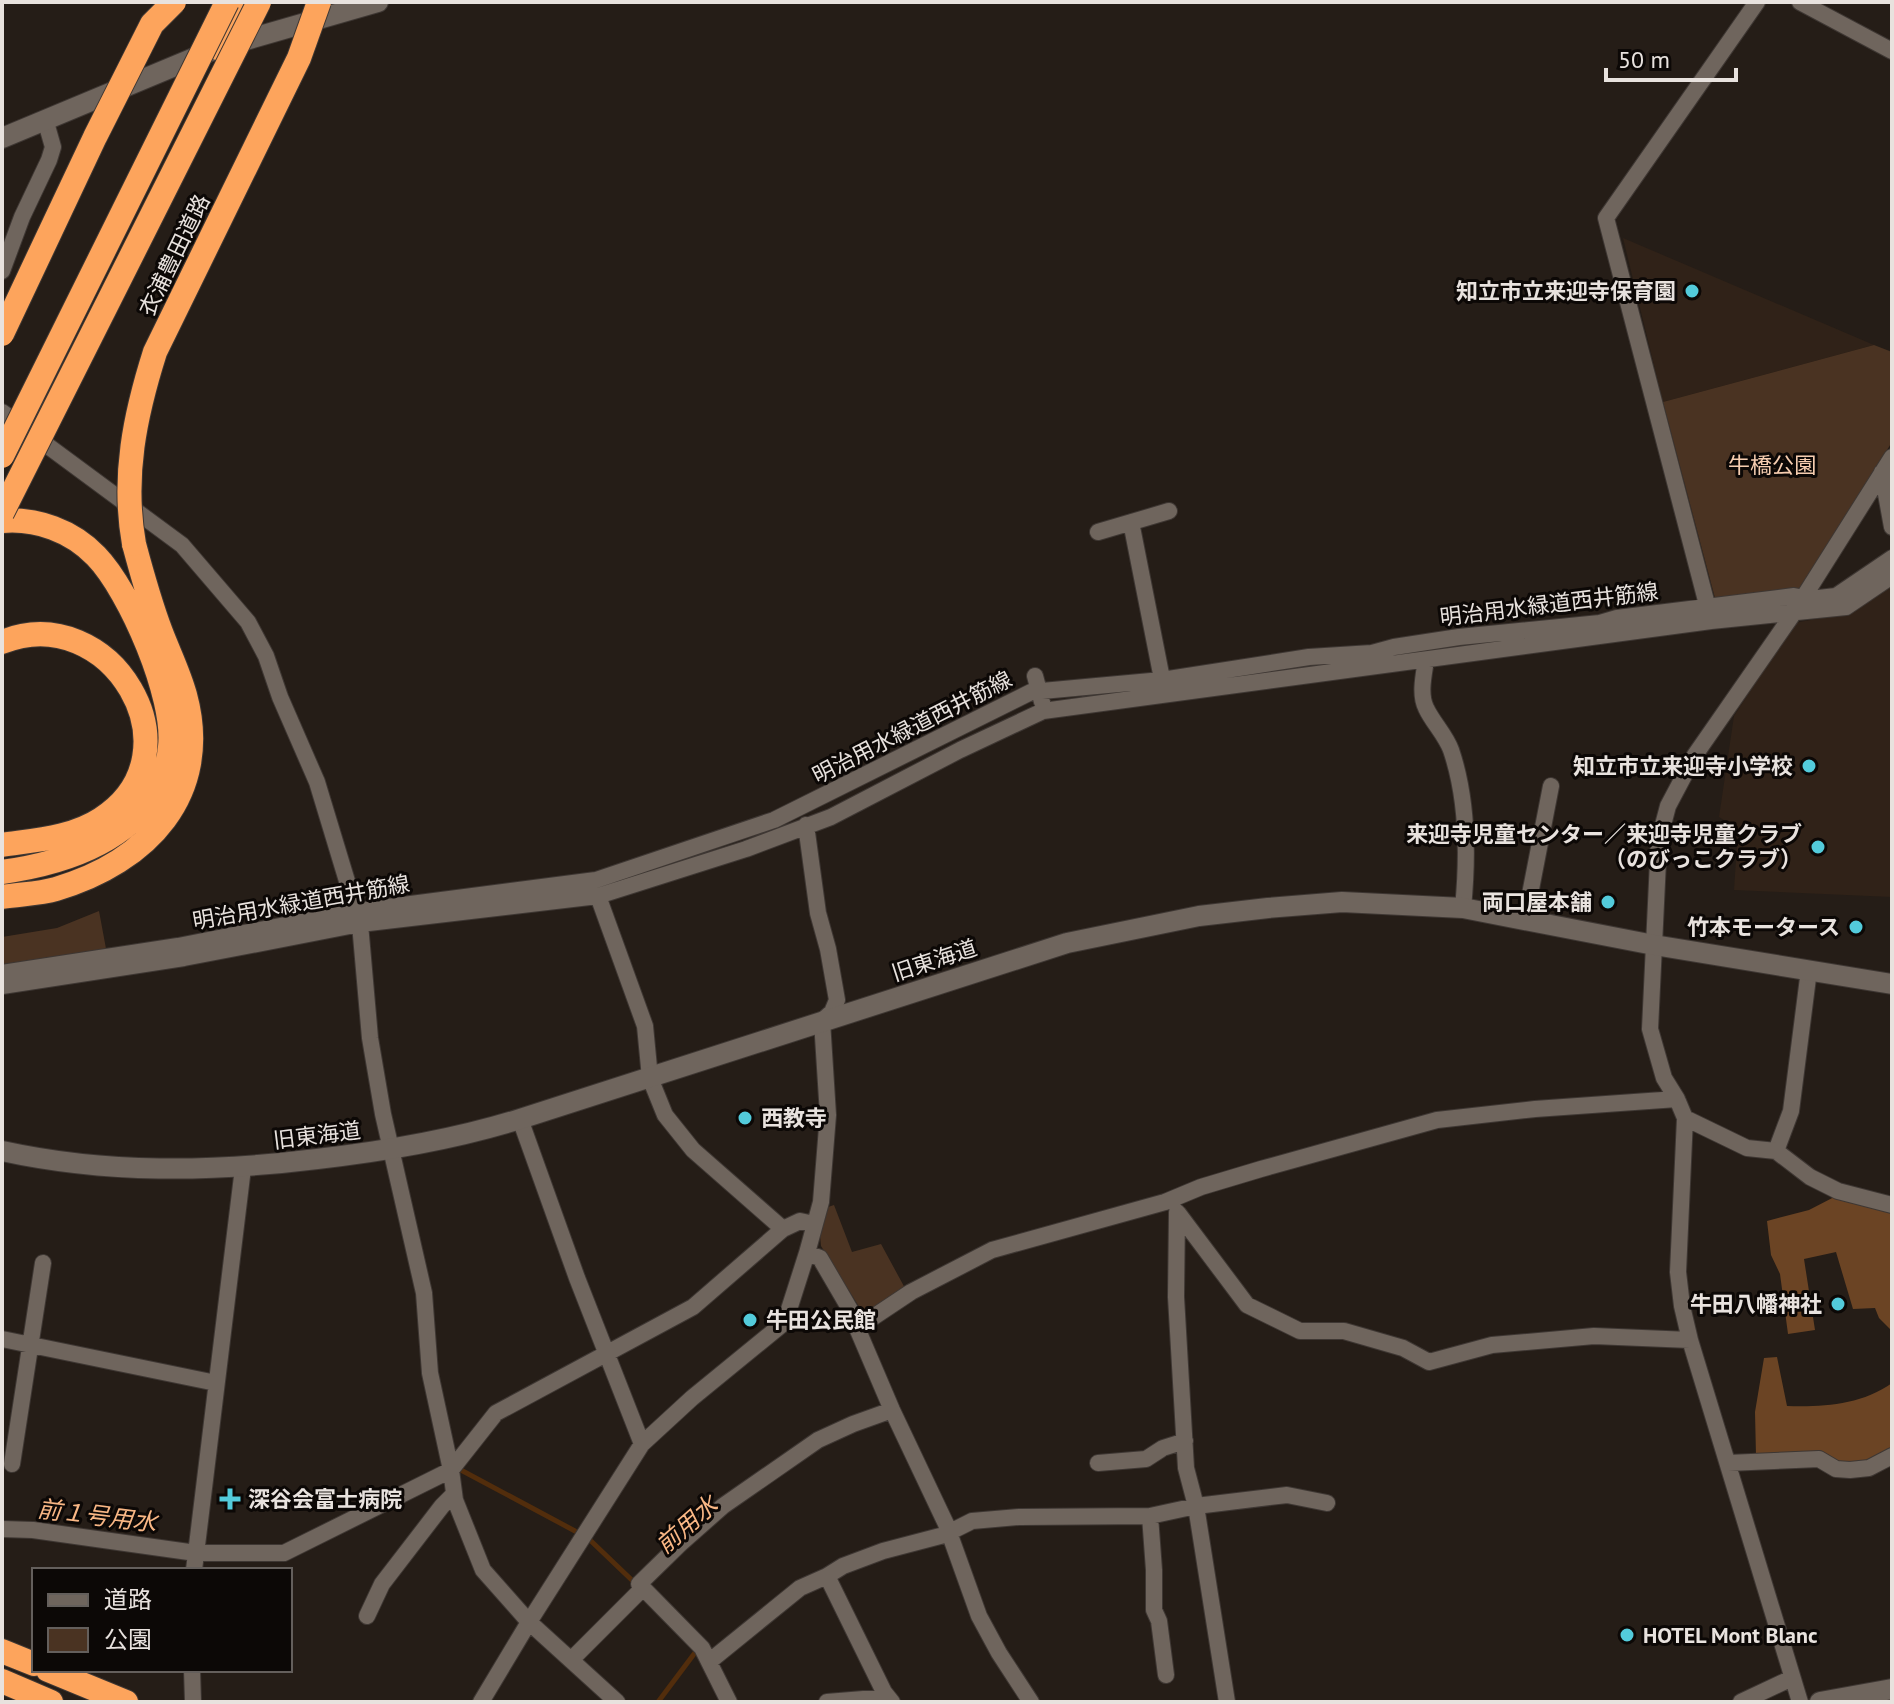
<svg xmlns="http://www.w3.org/2000/svg" width="1894" height="1704" viewBox="0 0 1894 1704" font-family="'PT Sans','Noto Sans JP',sans-serif">
  <style>
    .built { fill: #302218 }
    .green { fill: #4a3322 }
    .forest { fill: #6b4424 }
    .lines { fill: none; stroke-linecap: round; stroke-linejoin: round }
    .stream { stroke: #522d0c; stroke-width: 5 }
    .street-casing { stroke: #3e3733; stroke-width: 18 }
    .secondary-casing { stroke: #3e3733; stroke-width: 22 }
    .highway-casing { stroke: #3e3733; stroke-width: 26 }
    .street { stroke: #6f655d; stroke-width: 16 }
    .secondary { stroke: #6f655d; stroke-width: 20 }
    .highway { stroke: #fda45c; stroke-width: 24 }
    .highway-bridge-casing { stroke: #3e3733; stroke-width: 26; stroke-linecap: butt }
    .highway-bridge { stroke: #fda45c; stroke-width: 24 }
    .poi-dot { fill: #53cbdb; stroke: #0c0806; stroke-width: 3 }
    .labels { text-anchor: middle; stroke-width: 6; stroke-linejoin: round; paint-order: stroke }
    .street-label { font-size: 22px; fill: #e8e2de; stroke: #0c0806 }
    .poi-label { font-size: 22px; font-weight: bold; fill: #e8e2de; stroke: #0c0806; text-anchor: end }
    .park-label { font-size: 22px; fill: #f6cdb0; stroke: #0c0806 }
    .water-label { font-size: 24px; font-style: italic; fill: #f9b785; stroke: #0c0806 }
  </style>
  <rect width="100%" height="100%" fill="#251d17"/>
  <path class="built" d="M1623,238l251,107 -211,57z
    M1892,584v313l-158,-7 4,-61 -19,-12 15,-101 60,-93 55,-10z"/>
  <path class="green" d="M1874,345l18,7v90l-92,147 -85,9 -52,-196z
    M99,911l8,43 -105,15v-32l55,-9z
    M834,1205l18,47 29,-8 25,46 -34,23h-9l-42,-67 -1,-11 8,-28z"/>
  <path class="forest" d="M1840,1194l52,15v122l-13,-13 -4,-10 -22,1 -17,-57 -32,7 11,71 -27,4 -8,-60 -9,-19 -4,-34 42,-11z
    M1777,1357l10,49c37,1 74,-1 105,-23v68l-29,15 -107,-10 -1,-44 9,-54z"/>
  <g class="lines">
    <path class="stream" d="M459,1469l116,62
      M591,1541l46,44
      M658,1702l39,-52 -2,-2"/>
    <g class="street-casing">
      <path id="street" d="M1800,2l92,49
        M2,271l20,-54 27,-57 4,-13 -8,-28
        M2,412l180,133 66,77 18,34 14,41 37,85 43,142 10,114 13,76 41,179 6,80 21,97 45,-57 197,-106 90,-78 17,-8 14,3
        M1882,472l10,55
        M1131,522l33,167
        M1098,532l71,-21
        M1710,616l-104,-398 151,-216
        M1426,660c-2,14 -7,34 0,48 7,15 19,26 25,42 17,50 17,107 12,158
        M1035,676l7,26
        M806,825l12,88 10,36 9,51 -5,12 -10,9 6,94 -7,87 -14,51 13,5 35,60 2,10 35,82 54,114 33,92 20,37 32,49
        M598,896l47,130 5,52 15,37 28,35 90,79
        M1525,920l26,-134
        M2,973l176,-27 179,-35 239,-31 178,-60 257,-128 131,-12 147,-23 63,-4 22,-6 65,-10 141,-14 17,-5 177,-22 16,3 26,-3 56,-38
        M2,986l182,-28 176,-34 238,-28 148,-47 85,-32 129,-67 83,-39 668,-90 135,-14 46,-31
        M1677,1099l-13,-21 -14,-49 9,-189 9,-34 27,-51 98,-141 99,-157
        M1685,1118l-7,154 4,34 8,34 110,362
        M520,1119l57,159 65,166
        M1776,1151l15,-40 18,-141
        M1177,1212l-1,85 10,171 10,38 31,196
        M1178,1213l69,92 53,26h44l59,17 26,14 63,-17 102,-9 96,4
        M857,1328l54,-36 81,-42 173,-48 36,-15 60,-18 176,-49 98,-11 142,-10 8,19 62,30 29,3 34,26 28,14 54,14
        M2,1339l214,44
        M1098,1463l48,-4 17,-11 22,-7
        M1728,1463l91,-4 17,10 14,1 19,-2 23,-12
        M12,1464l31,-201
        M1150,1516l4,54v40l5,11 7,54
        M2,1529l31,1 163,23h88l167,-83 4,30 28,70 46,52 88,80
        M194,1570l49,-402
        M827,1576l57,116 8,10
        M639,1584l41,-40 43,-38 95,-66 35,-16 39,-14
        M645,1590l57,58 27,54
        M367,1616l15,-32 60,-78 12,-12
        M571,1660l67,-67
        M710,1661l90,-73 27,-12 16,-10 40,-15 61,-16 28,-14 47,-4 131,-1 46,-10 91,-11 40,8
        M192,1670l1,32
        M481,1702l48,-80 113,-178 50,-46 93,-76 22,-69
        M827,1702l61,-5
        M1741,1702l51,-24"/>
    </g>
    <g class="secondary-casing">
      <path id="secondary" d="M2,138l216,-90 160,-46
        M2,1151c105,23 209,21 315,8 70,-8 136,-19 203,-40l547,-176 132,-27 69,-8 74,-6 121,6 191,37 238,39
        M1820,1702l72,-13"/>
    </g>
    <g class="highway-casing">
      <path id="highway" d="M218,48l23,-46
        M2,521c35,-3 70,10 94,35 34,35 80,142 74,191 -1,15 -7,33 -15,46 -32,52 -96,71 -153,79
        M2,642c108,-44 202,111 99,177 -29,19 -66,21 -99,26
        M2,897c18,-3 37,-3 54,-8 91,-27 156,-95 129,-194 -6,-22 -16,-42 -24,-63 -11,-29 -19,-58 -27,-88
        M2,1651l32,13
        M48,1670l78,32
        M2,1681l49,21"/>
    </g>
    <use href="#street" class="street"/>
    <use href="#secondary" class="secondary"/>
    <use href="#highway" class="highway"/>
    <g class="highway-bridge-casing">
      <path id="highway-bridge" d="M2,334l93,-197 57,-113 22,-22
        M2,456l225,-454
        M2,513l257,-511
        M134,544c-12,-67 1,-129 21,-192l144,-294 20,-56"/>
    </g>
    <use href="#highway-bridge" class="highway-bridge"/>
  </g>
  <g class="poi-dot">
    <circle cx="1692" cy="291" r="8"/>
    <circle cx="1809" cy="766" r="8"/>
    <circle cx="1818" cy="847" r="8"/>
    <circle cx="1608" cy="902" r="8"/>
    <circle cx="1856" cy="927" r="8"/>
    <circle cx="745" cy="1118" r="8"/>
    <circle cx="1838" cy="1304" r="8"/>
    <circle cx="750" cy="1320" r="8"/>
    <path d="M226 1487h8v8h8v8h-8v8h-8v-8h-8v-8h8z"/>
    <circle cx="1627" cy="1635" r="8"/>
  </g>
  <g class="labels">
    <g class="street-label">
      <text transform="translate(174 255) rotate(-64)" y="8">衣浦豊田道路</text>
      <text transform="translate(1549 604) rotate(-7)" y="8">明治用水緑道西井筋線</text>
      <text transform="translate(912 727) rotate(-27)" y="8">明治用水緑道西井筋線</text>
      <text transform="translate(301 902) rotate(-10)" y="8">明治用水緑道西井筋線</text>
      <text transform="translate(934 960) rotate(-18)" y="8">旧東海道</text>
      <text transform="translate(317 1135) rotate(-7)" y="8">旧東海道</text>
    </g>
    <g class="poi-label">
      <text x="1676" y="299">知立市立来迎寺保育園</text>
      <text x="1793" y="774">知立市立来迎寺小学校</text>
      <text x="1802" y="842">来迎寺児童センター／来迎寺児童クラブ<tspan x="1802" dy="25">（のびっこクラブ）</tspan></text>
      <text x="1592" y="910">両口屋本舗</text>
      <text x="1840" y="935">竹本モータース</text>
      <text x="761" y="1126" text-anchor="start">西教寺</text>
      <text x="1822" y="1312">牛田八幡神社</text>
      <text x="766" y="1328" text-anchor="start">牛田公民館</text>
      <text x="248" y="1507" text-anchor="start">深谷会富士病院</text>
      <text x="1643" y="1643" text-anchor="start">HOTEL Mont Blanc</text>
    </g>
    <g class="park-label">
      <text x="1772" y="473">牛橋公園</text>
    </g>
    <g class="water-label">
      <text transform="translate(97 1516) rotate(7)" y="8">前１号用水</text>
      <text transform="translate(687 1525) rotate(-41)" y="8">前用水</text>
    </g>
  </g>
  <rect width="1894" height="1704" fill="none" stroke="#e8e2de" stroke-width="8"/>
  <rect x="32" y="1568" width="260" height="104" fill="#0c0806" stroke="#645f5c" stroke-width="2"/>
  <rect x="48" y="1594" width="40" height="12" fill="#6f655d" stroke="#645f5c" stroke-width="2"/>
  <text x="104" y="1608" font-size="24" fill="#e8e2de">道路</text>
  <rect x="48" y="1628" width="40" height="24" fill="#4a3322" stroke="#645f5c" stroke-width="2"/>
  <text x="104" y="1648" font-size="24" fill="#e8e2de">公園</text>
  <path d="M1606 68v12h130v-12" fill="none" stroke="#e8e2de" stroke-width="4"/>
  <text x="1618" y="68" font-size="24" fill="#e8e2de" stroke="#0c0806" stroke-width="6" paint-order="stroke">50 m</text>
</svg>
